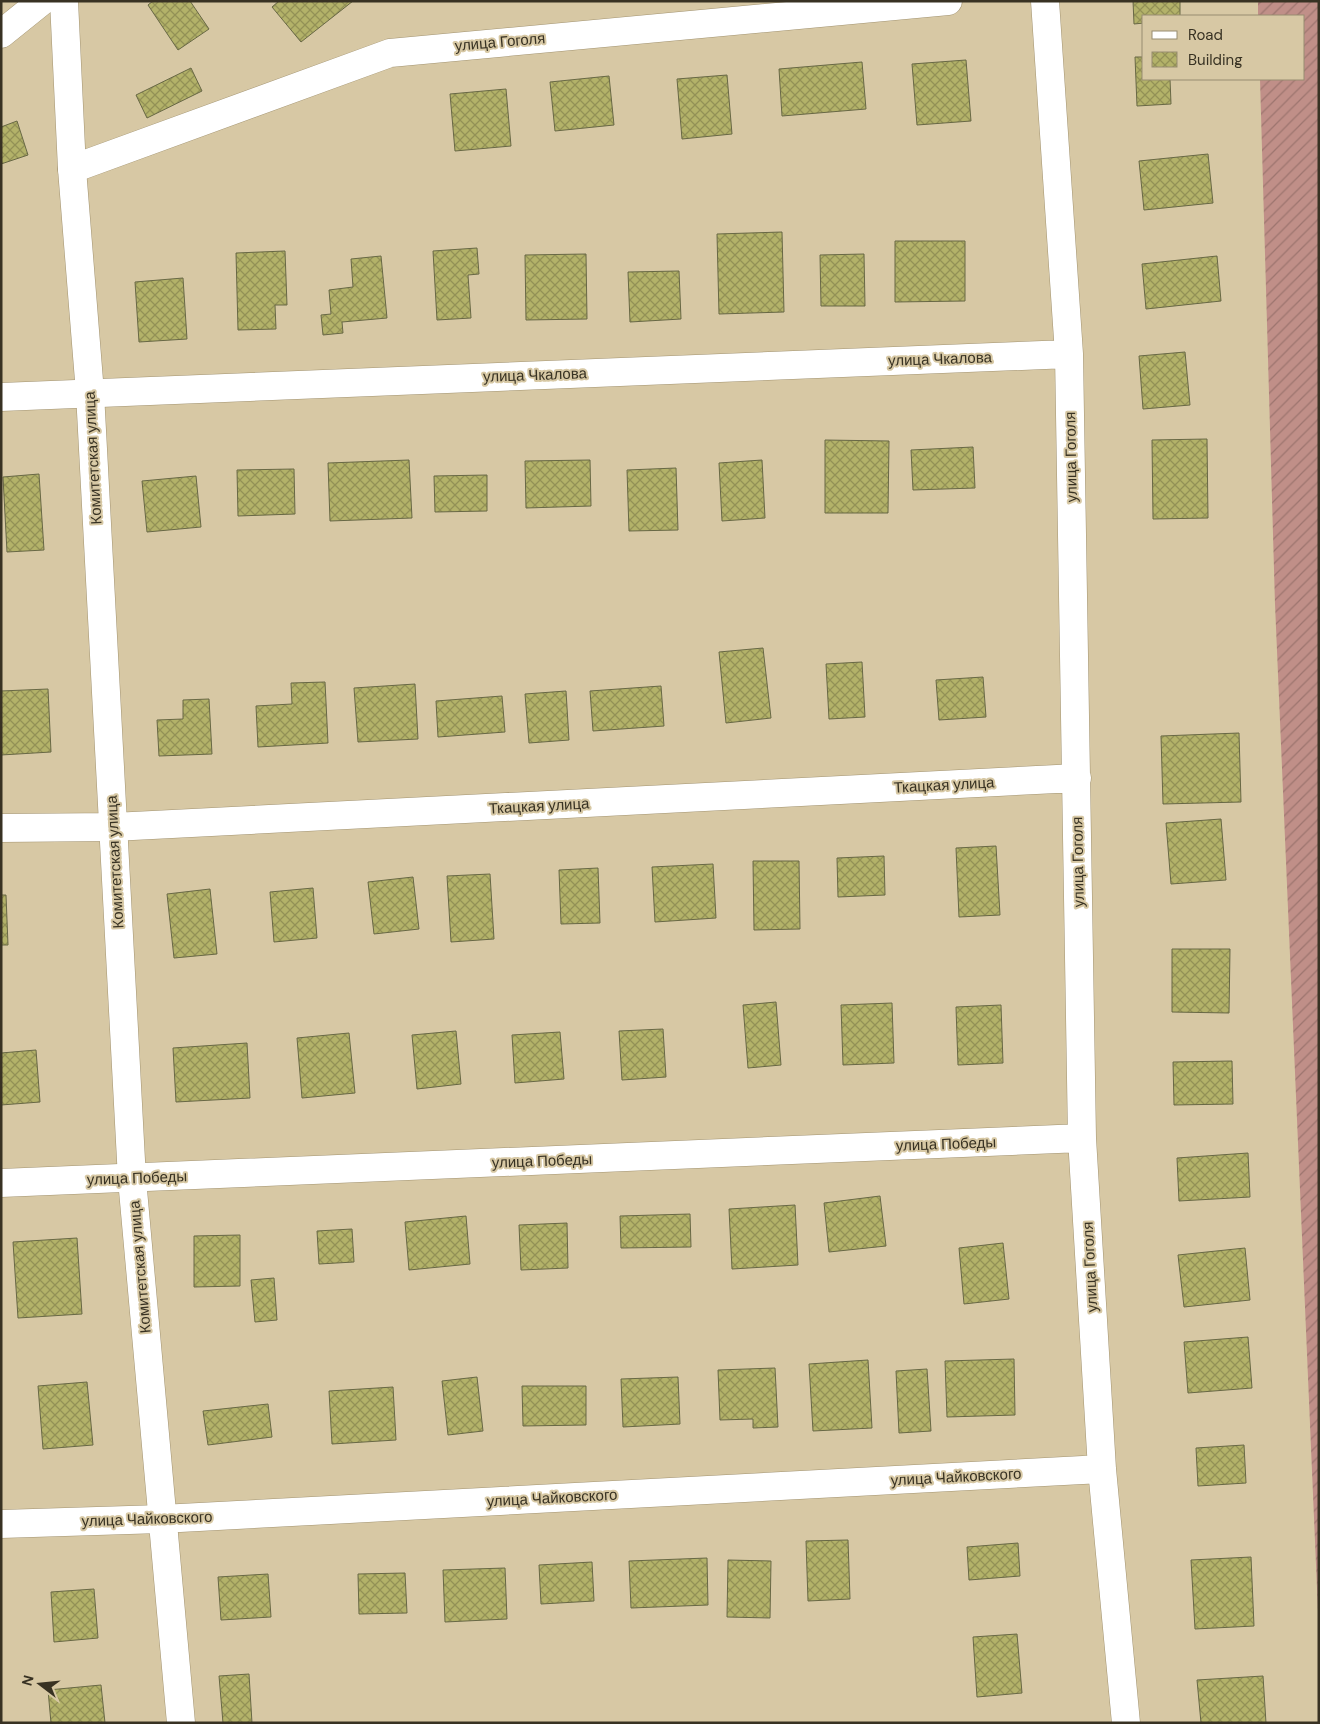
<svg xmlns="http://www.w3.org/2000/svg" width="1320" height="1724" viewBox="0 0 1320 1724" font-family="'DM Sans',sans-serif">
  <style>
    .garden { fill: url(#garden-furrows) }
    .building { fill: url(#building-cross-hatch); stroke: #686845 }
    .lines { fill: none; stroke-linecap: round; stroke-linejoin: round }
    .minor-casing { stroke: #a29370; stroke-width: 29 }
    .tertiary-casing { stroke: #a29370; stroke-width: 29 }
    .minor { stroke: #fff; stroke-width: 28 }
    .tertiary { stroke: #fff; stroke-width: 28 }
    .labels { text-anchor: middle; stroke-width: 4; stroke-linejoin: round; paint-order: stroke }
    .street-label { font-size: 15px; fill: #383223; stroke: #d7c8a4 }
  </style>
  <defs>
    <pattern id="garden-furrows" width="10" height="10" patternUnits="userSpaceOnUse" patternTransform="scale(1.25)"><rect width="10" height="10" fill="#c08f88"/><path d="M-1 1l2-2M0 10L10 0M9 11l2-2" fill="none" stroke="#9d756f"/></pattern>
    <pattern id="building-cross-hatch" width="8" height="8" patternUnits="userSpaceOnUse" patternTransform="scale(1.25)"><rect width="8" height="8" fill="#b3b269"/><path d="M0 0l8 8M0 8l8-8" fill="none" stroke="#939156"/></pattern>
  </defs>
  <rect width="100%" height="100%" fill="#d7c8a4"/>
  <path class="garden" d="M1258,1h61v1634l-44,-1031 -15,-525h44v-63h-46z"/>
  <path class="building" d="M153,1h37l19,28 -31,21 -30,-45z
    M279,1h74l-52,41 -29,-35z
    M1133,1h47v15h-36v7l-10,1z
    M1135,57h9v22h26l1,25 -34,2z
    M966,60l5,61 -54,4 -5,-61z
    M862,62l4,47 -84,7 -3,-47z
    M191,68l11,23 -55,27 -11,-23z
    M727,75l5,59 -50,5 -5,-60z
    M609,76l5,49 -59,6 -5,-49z
    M506,89l5,57 -56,5 -5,-57z
    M17,121l11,34 -27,9v-37z
    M1208,154l5,49 -69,7 -5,-49z
    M782,232l2,80 -65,2 -2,-80z
    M895,241h70v60l-70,1z
    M477,248l2,26 -11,1 3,43 -34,2 -4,-69z
    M285,251l2,54h-12l1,24 -38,1 -2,-77z
    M586,254l1,65 -61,1 -1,-65z
    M864,254l1,52h-44l-1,-51z
    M381,256l6,62 -45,4 1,11 -20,2 -2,-20 10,-1 -2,-24 24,-3 -2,-28z
    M1217,256l4,45 -75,8 -4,-45z
    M679,271l2,48 -51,3 -2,-50z
    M183,278l4,61 -48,3 -4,-60z
    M1185,352l5,53 -47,4 -4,-53z
    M1207,439l1,79 -55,1 -1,-79z
    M825,440l64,1 -1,72h-63z
    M973,447l2,41 -62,2 -2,-40z
    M409,460l3,58 -82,3 -2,-58z
    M590,460l1,46 -65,2 -1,-47z
    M762,460l3,58 -43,3 -3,-58z
    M676,468l2,62 -49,1 -2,-61z
    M294,469l1,45 -57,2 -1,-46z
    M39,474l5,76 -37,2 -4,-75z
    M487,475v36l-52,1 -1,-36z
    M196,476l5,51 -54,5 -5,-51z
    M763,648l8,70 -45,5 -7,-71z
    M862,662l3,55 -36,2 -3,-55z
    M983,677l3,40 -47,3 -3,-40z
    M325,682l3,61 -70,4 -2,-41 36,-2 -1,-21z
    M415,684l3,55 -60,3 -4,-54z
    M661,686l3,40 -71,5 -3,-40z
    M48,689l3,63 -50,3v-64z
    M566,691l3,49 -40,3 -4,-49z
    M502,696l3,36 -67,5 -2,-36z
    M209,699l3,55 -53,2 -2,-36 26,-1v-19z
    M1239,733l2,69 -78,2 -2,-68z
    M1221,819l5,61 -55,4 -5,-61z
    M996,846l4,69 -41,2 -3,-69z
    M884,856l1,39 -47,2 -1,-39z
    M753,861h46l1,68 -46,1z
    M713,864l3,54 -61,4 -3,-55z
    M598,868l2,55 -39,1 -2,-54z
    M490,874l4,65 -43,3 -4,-66z
    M413,877l6,52 -45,5 -6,-52z
    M313,888l4,50 -43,4 -4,-50z
    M210,889l7,65 -43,4 -7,-64z
    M1,895h5l2,50h-7z
    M1172,949h58l-1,64 -57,-1z
    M776,1002l5,63 -33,3 -5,-63z
    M892,1003l2,60 -51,2 -2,-60z
    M1001,1005l2,58 -45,2 -2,-58z
    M663,1029l3,48 -44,3 -3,-49z
    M456,1031l5,53 -44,5 -5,-54z
    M560,1032l4,47 -49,4 -3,-48z
    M349,1033l6,60 -53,5 -5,-60z
    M247,1043l3,55 -74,4 -3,-54z
    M36,1050l4,52 -39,3v-52z
    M1232,1061l1,43 -59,1 -1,-43z
    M1248,1153l2,44 -71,4 -2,-43z
    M880,1196l6,50 -57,6 -5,-49z
    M795,1205l3,60 -66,4 -3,-60z
    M690,1214l1,33 -70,1 -1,-32z
    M466,1216l4,48 -61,6 -4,-48z
    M567,1223l1,45 -47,2 -2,-45z
    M352,1229l2,33 -35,2 -2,-33z
    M240,1235v51l-46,1v-51z
    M77,1238l5,76 -64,4 -5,-76z
    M1003,1243l6,56 -45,5 -5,-56z
    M1245,1248l5,52 -66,7 -6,-52z
    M274,1278l3,42 -22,2 -4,-42z
    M1248,1337l4,51 -64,5 -4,-51z
    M1014,1359l1,56 -68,2 -2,-56z
    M868,1360l4,68 -59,3 -4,-67z
    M775,1368l3,59 -25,1v-9l-33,1 -2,-50z
    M927,1369l4,62 -32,2 -3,-62z
    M477,1377l6,54 -35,4 -6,-54z
    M678,1377l2,47 -57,3 -2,-48z
    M87,1382l6,63 -50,4 -5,-63z
    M522,1386h64v39l-63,1z
    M393,1387l3,53 -64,4 -3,-53z
    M268,1404l4,33 -64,8 -5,-34z
    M1244,1445l2,38 -48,3 -2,-38z
    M848,1540l2,59 -42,2 -2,-60z
    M1018,1543l2,33 -51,4 -2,-33z
    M1251,1557l3,69 -59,3 -4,-69z
    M707,1558l1,47 -77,3 -2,-47z
    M728,1560l43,1 -1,57 -43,-1z
    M592,1562l2,39 -53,3 -2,-39z
    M505,1568l2,51 -62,3 -2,-52z
    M405,1573l2,40 -48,1 -1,-40z
    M268,1574l3,43 -50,3 -3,-43z
    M94,1589l4,49 -44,4 -3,-50z
    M1017,1634l5,59 -45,4 -4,-60z
    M249,1674l3,49h-29l-4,-47z
    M1263,1676l3,47h-65l-4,-43z
    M101,1685l4,38h-54l-3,-33z"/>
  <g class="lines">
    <g class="minor-casing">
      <path id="minor" d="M1045,1l24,353 13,784 20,331 24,254
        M1,34l41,-33
        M72,169l318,-116 558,-52
        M1,397l1068,-43
        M1,828l112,-1 964,-49
        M1,1183l1081,-45
        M1,1524l160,-5 941,-50"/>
    </g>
    <g class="tertiary-casing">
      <path id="tertiary" d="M64,1l8,168 18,224 42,786 49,544"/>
    </g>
    <use href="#minor" class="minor"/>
    <use href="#tertiary" class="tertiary"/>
  </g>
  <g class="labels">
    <g class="street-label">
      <text transform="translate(500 42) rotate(-5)" y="5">улица Гоголя</text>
      <text transform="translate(940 359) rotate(-2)" y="5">улица Чкалова</text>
      <text transform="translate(535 375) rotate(-2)" y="5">улица Чкалова</text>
      <text transform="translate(1071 457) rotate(-91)" y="5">улица Гоголя</text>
      <text transform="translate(93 458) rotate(-93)" y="5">Комитетская улица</text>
      <text transform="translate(944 785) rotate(-3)" y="5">Ткацкая улица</text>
      <text transform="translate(539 806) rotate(-3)" y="5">Ткацкая улица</text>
      <text transform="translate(115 862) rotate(-93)" y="5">Комитетская улица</text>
      <text transform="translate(1078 862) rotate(-91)" y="5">улица Гоголя</text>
      <text transform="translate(946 1144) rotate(-2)" y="5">улица Победы</text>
      <text transform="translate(542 1161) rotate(-2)" y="5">улица Победы</text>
      <text transform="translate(137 1178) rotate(-2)" y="5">улица Победы</text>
      <text transform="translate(140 1267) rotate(-95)" y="5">Комитетская улица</text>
      <text transform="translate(1090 1267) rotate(-93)" y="5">улица Гоголя</text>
      <text transform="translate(956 1477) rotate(-3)" y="5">улица Чайковского</text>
      <text transform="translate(552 1498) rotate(-3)" y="5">улица Чайковского</text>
      <text transform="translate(147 1519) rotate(-2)" y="5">улица Чайковского</text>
    </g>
  </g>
  <rect width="1320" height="1724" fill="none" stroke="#383223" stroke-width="5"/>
  <rect x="1142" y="15" width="162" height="65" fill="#d7c8a4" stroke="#978c70"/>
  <rect x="1152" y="31" width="25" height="8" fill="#ffffff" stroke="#978c70"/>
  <text x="1188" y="40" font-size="15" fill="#383223">Road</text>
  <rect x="1152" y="52" width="25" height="15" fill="url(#building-cross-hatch)" stroke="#978c70"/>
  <text x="1188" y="65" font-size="15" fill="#383223">Building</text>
  <g transform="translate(40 1684) rotate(286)" stroke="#d7c8a4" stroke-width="4" paint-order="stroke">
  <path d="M0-4L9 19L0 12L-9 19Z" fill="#383223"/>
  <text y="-8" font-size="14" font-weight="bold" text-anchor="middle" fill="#383223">N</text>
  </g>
</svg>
